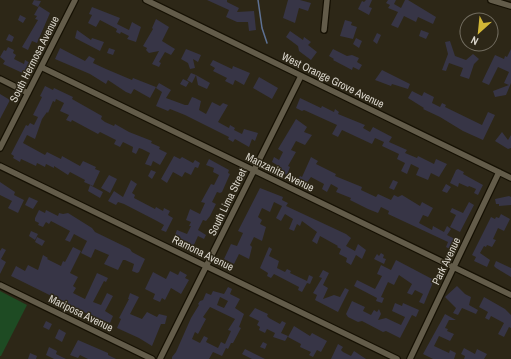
<svg xmlns="http://www.w3.org/2000/svg" width="511" height="359" viewBox="0 0 511 359" font-family="'Archivo Narrow',sans-serif">
  <style>
    .green { fill: #1e4b23 }
    .lines { fill: none; stroke-linecap: round; stroke-linejoin: round }
    .stream { stroke: #5e7193; stroke-width: 1.5 }
    .building { fill: #373546; fill-rule: evenodd }
    .street-casing { stroke: #151003; stroke-width: 8 }
    .street { stroke: #635c4a; stroke-width: 5.5 }
    .labels { text-anchor: middle; stroke-width: 3; stroke-linejoin: round; paint-order: stroke }
    .street-label { font-size: 11px; fill: #d8d4ca; stroke: #2d2717 }
  </style>
  <rect width="100%" height="100%" fill="#2d2717"/>
  <path class="green" d="M0,291l27,14 -26,51h-1z"/>
  <g class="lines">
    <path class="stream" d="M258,0l4,28 5,15"/>
  </g>
  <path class="building" d="M34,0l7,1 -3,6 -6,-3z
    M207,0h20v2l12,6 -2,4 17,-1 2,19 -7,1 -1,-9h-11l-11,-5 3,-7z
    M288,0h12l11,3 -3,8 -9,-3 -4,15 -12,-5z
    M366,0h6l-3,7 3,1 -3,7 -11,-6 4,-8 2,1z
    M388,0h8l-2,4 7,4 4,-8h3l28,17 -3,7 -15,-7 -2,5 -12,-6 -6,12 -7,-3 7,-13 -10,-4 2,-3 -4,-2z
    M39,6l11,7 -13,30 -5,-2 -4,9 -6,-3 16,-27 -3,-1 2,-3 -3,-1z
    M92,7l28,11 -3,6 12,6 3,-8 9,5 -5,15 -9,-3 2,-3 -8,-4 -1,2 -4,-2 1,-3 -17,-9 -4,7 -8,-4 4,-8 -3,-1z
    M20,15l6,3 -3,5 -5,-3z
    M156,19l13,8 -7,14 13,8 -4,6 -6,-3 -6,10 2,1 -2,4 -7,-3 7,-13 -10,2 -3,-3 1,-2 -4,-2 10,-17 -1,-1z
    M345,20l7,2 -1,3 6,2 -4,12 -13,-3z
    M77,30l14,10 1,-2 12,4 -4,9 -25,-13z
    M421,30l8,3 -3,6 -7,-3z
    M290,31l13,9 1,-3 7,5 -3,3 9,7 -6,8 -12,-9 -1,-5 -12,-9z
    M377,33l4,2 -4,9 -4,-3z
    M9,34l5,3 -2,5 -6,-2z
    M356,38l6,3 -3,7 -6,-4z
    M450,41l5,15 11,4 7,-6 6,5 -5,5 -5,15 -9,-3 3,-8 -14,-5 -3,8 -4,-1 6,-16 -3,-12z
    M8,47l6,3 -1,3 3,2 -2,4 10,5 1,-4 7,4 -5,11 -24,-11 2,-3 -5,-4 4,-7 2,1z
    M60,48l25,13 4,-5 6,3 -2,4 13,6 26,11 1,-2 23,9 -6,11 -16,-9 -3,5 -5,-2 -18,-12 -2,4 -16,-10 -35,-15z
    M109,48l6,2 -2,5 -6,-2z
    M186,49l15,6 -3,7 -5,-3 2,9 -5,1 -2,-6 -7,-4z
    M333,49l14,7 5,-1 7,3 -2,4 5,3 -3,5 -6,-3 -1,3 -19,-10 1,-1 -5,-3z
    M511,49v34l-5,12 -11,2 -2,-6 16,-6 -5,-2 5,-11 -11,-5 -9,18 -7,-3 13,-27 9,4 1,-3 2,1z
    M213,60l19,9 1,-3 17,7 -6,12 -9,-5 -2,5 -8,-4 2,-3 -14,-7 2,-3 -5,-3z
    M382,70l28,14 -2,5 -16,-5 -1,2 -16,-6z
    M191,73l5,2 -4,8 -5,-3z
    M196,75l14,8 -3,6 -9,-4z
    M259,77l19,11 -6,11 -19,-11z
    M183,79l6,3 -3,5 -6,-3z
    M159,83l12,7 -5,8 19,7h3l4,-8 3,1 6,3 -2,9 7,4 6,-12 8,4 3,-3 5,2 -10,17 11,6 1,-3 5,3 -1,2 8,4 2,-5 14,4 -3,8 -3,-2 -3,8 -14,-8 -2,3 -5,-3 1,-2 -44,-22 -15,-6 -2,2 -12,-5 6,-14 -6,-4z
    M45,86l8,4 1,-2 19,9 -1,2 30,17 -1,3 4,3 9,4 1,-2 14,8 23,9 -1,2 9,4 -1,2 8,4 -7,12 -7,-4 -2,5 -6,-2 5,-11 -8,-4 -3,-1 -3,6 -4,-2 1,-5 -10,-5 -3,5 -6,-3 2,-4 -16,-8 -2,2 -26,-14 -1,2 -5,-2 3,-5 -9,-4 4,-8 -8,-4 -1,3 -2,-1 -5,12 -1,-1 -5,7 -7,20 -8,-4 -4,8 22,12 2,-3 14,7 1,-3 18,10 3,-5 13,6 -1,2 5,2 -7,15 -9,-4 1,-2 -15,-8 -2,3 -14,-9v2l-8,-4 -1,3 -8,-4 -1,3 -15,-7 -1,3 -7,-4 1,-2 -3,-2 15,-29 2,1 2,-3 4,2 4,-8 -5,-2 9,-18 -2,-1z
    M412,91l10,5 2,-4 10,5 -2,6 8,4 2,-4 4,2 -1,2 37,18 6,-13 7,3 -12,25 -20,-9 -23,-14 -17,-8 1,-1 -16,-10z
    M0,94l10,6 -10,19z
    M300,98l21,10 1,-2 12,6 1,-3 4,3 -1,2 27,11 -2,3 7,4 3,-5 19,10 -3,5 18,8 -2,3 12,5 1,-2 16,8 2,-5 11,5 -8,13 -8,-4 -3,7 -12,-5 3,-7 -8,-4 -4,10 -6,-3 4,-8 -8,-4 2,-5 -17,-8 2,-4 -9,-4 -3,6 -30,-14 -4,7 -6,-3 5,-9 -33,-15 -2,1 -6,-3z
    M296,119l11,8 -3,5 8,3 -7,10 -9,-4 -5,9 5,2 -8,14 2,1 -3,8 -12,-5 2,-5 -5,-3 2,-5 5,3 4,-8 -5,-3z
    M502,132l6,8 3,-5v13l-3,1 -13,-8z
    M174,156l6,3 2,-2 11,6 2,-3 5,3 -2,5 -3,-1 -4,8 -6,-3 -3,5 -9,-5 -6,11 -6,-4z
    M311,157l7,4 -2,3 20,10 -1,2 27,11 -1,3 15,7 2,-3 13,6 3,-5 4,2 4,-2 18,11 2,-4 11,6 -5,9 -5,-2 -4,8 13,7 1,-4 11,6 3,-6 4,3 -4,6 10,5 -5,10 -6,-3 2,-5 -60,-28 1,-3 -8,-4 -3,6 -10,-4 -18,-9 1,-2 -15,-6 2,-4 -7,-4 -4,8 -5,-3 2,-5 -13,-7 -6,8 -8,-4 3,-5 2,1z
    M209,159l20,11 -1,3 2,1 -8,18 -2,1 -3,-1 -5,10 4,2 -6,12 -4,5 -3,-1 -5,10 8,5 -2,4 -6,-3 -5,11 -9,-4 -1,-3 -8,-5 2,-5 10,4 4,-8h-2l2,-4 -5,-2 4,-11 10,5 5,-11 -4,-1 10,-18 3,1 5,-10 -6,-3 1,-4 -8,-3z
    M458,169l6,3 -1,2 20,11 -5,10 -4,-2 2,-4 -7,-3 -1,1 -9,-4 -1,4 -8,-4 6,-13z
    M151,170l5,2 -4,7 -4,-3z
    M109,175l8,4 -7,14 -9,-5z
    M131,180l6,4 -5,9 3,2 -1,3 21,11 1,-2 7,4 1,-3 6,3 -2,4 5,3 -7,14 -5,-2 3,-5 -7,-4 -33,-17 -6,-2 -2,3 -8,-4 6,-10 9,6z
    M393,180l5,2 -4,8 -5,-2z
    M0,182l15,10 -1,3 10,5 -6,13 -10,-5 4,-7 -12,-6z
    M446,184l5,3 -4,6 -5,-2z
    M90,185l13,7 -3,6 -12,-7z
    M260,188l23,9 -1,3 6,3 -2,3 60,28 5,4 -5,8 9,5 3,-7 8,6 -4,9 -6,-4 -5,10 -5,-3 1,-4 -8,-4 2,-5 -4,-2 1,-1 -18,-10 -3,8 -5,-3 5,-9 -15,-11 -2,5 -3,-2 -3,7 -5,-2 4,-10 -8,-5 -4,7 -5,-3 6,-12 -8,-4 -4,10 -8,-4 -4,9 4,3 -2,4 6,3 -4,14 -8,-4 -4,8 2,2 -3,12 -10,-5 -5,10 -10,-5 7,-15 6,2 6,-13 -5,-2z
    M509,196l2,1v8l-12,1v-2h-3l-1,-5z
    M29,197l9,4 -5,8 -8,-4z
    M469,202l5,3 -14,27 -10,-5 6,-12 -6,-3 2,-4 11,5z
    M39,210l6,3 1,-3 12,6 1,-3 4,1 5,-1 24,15 3,4 35,17 2,3 13,7 -6,13 -2,1 -5,-2 2,-7 -9,-4h-2l-5,10 -14,-6 5,-9 -14,-6 -4,9 -10,-5 6,-12 -13,-7 -4,8 -5,-2 5,-9 -19,-10 -2,3 -3,-2 -3,5 -5,-2 1,-2 -4,-2v-3z
    M501,214l9,5 -6,12 -6,-3 -5,11 3,1 -4,7 -5,-2 -1,2 -2,-1 -4,7 10,7 -3,7 -13,-6 2,-4 -4,-2 19,-38 4,2 1,-2 3,1z
    M31,231l7,3 -3,6 -6,-4z
    M37,237l8,4 -3,5 -7,-4z
    M73,247l8,4 -11,22 8,4 -5,9 3,2 -3,5 12,6 12,-26 11,5 -2,4 -2,-1 -11,21 8,3 6,-12 6,3 -8,15 8,5 -3,7 -18,-7 -81,-40 5,-10 9,5 3,-6 10,5 5,-15 5,3 -1,1 14,7 2,-5 2,1z
    M269,247l3,2 -3,7 10,5 -2,7 8,4 2,-3 4,2 -1,2 17,8 2,-6 4,2 -3,7 -3,-1 -5,9 -4,-2 1,-3 -25,-13 -3,4 -4,-2 1,-3 -8,-5z
    M2,248l4,2 -5,9 5,3 -6,12v-23z
    M381,253l3,2 -1,3 3,1 -2,5 -10,-5 3,-5 2,2z
    M396,260l38,20 -10,24 -5,-2 4,-8 -8,-4 -3,5 -5,-2 5,-9 -13,-9 -5,10 -6,-3 -7,15 3,1 -2,5 -6,-2 1,-3 -23,-12 3,-6 18,9 7,-13 -5,-2 4,-9 10,5z
    M496,261l15,7v9l-15,-9 -2,-2z
    M323,270l6,3 -6,12 5,3 -5,11 11,-4 6,2 5,-9 4,2 -11,22 -23,-12 2,-5 -4,-2 9,-15 -3,-1z
    M170,271l8,4 2,-4 7,4 -2,3 4,2 -8,14 -10,-6 -6,12 -3,-2 -2,4 -7,-3 2,-5 -10,-5 8,-17 13,7z
    M457,286l8,8 6,3 -2,8 9,5 -2,4 -14,-6 -4,7 -5,-2 3,-5 -11,-11z
    M228,287l4,2 -2,5 10,5 -5,9 9,6 -5,13 2,1 -8,15h-2l-3,6 -2,-1 -4,8 -9,-4 -4,7h-37v-2l4,-5 15,-34 8,-13 -1,-1 2,-3 3,-1 3,-7 5,2 2,-4 11,3zM220,297l8,4 -4,7 -7,-3zM210,307l25,12 -7,11 3,1 -6,13 -4,-2 -3,6 -12,-6 2,-4 -4,-2 -4,7 -8,-4 3,-7 3,2 8,-15 -3,-2z
    M130,293l9,4 -9,17 12,5 5,-7 10,5 2,-3 8,2 -2,8h-4l-9,22 -13,-8 -22,-10 4,-9 -2,-1 10,-19h-1z
    M484,297l21,12 6,6v13l-2,-1 -5,10 -6,-3 6,-11 -13,-7 -2,4 -4,-2 3,-6 -9,-5z
    M352,301l13,6 -2,4 8,4 3,-5 3,2 2,-3 2,5 -3,6 8,-2 15,7 4,-8 -13,-6 3,-8 7,3 1,-3 16,7 -3,7 -4,-2 -12,23 -14,-7 -3,1 -21,-11 -4,1 -10,-5 -2,-3z
    M255,308l13,6 -1,2 2,2 11,6 2,-3 4,2 -5,10 7,3 -3,5 -12,-4 2,-4 -8,-4 -2,4 -6,-3 1,-3 -3,-2 2,-4 -10,-5z
    M445,314l11,6h-7l-4,8 3,1 -1,2 7,3 -4,7 -11,-5 -5,10 15,7 1,-3 6,3 -2,6h-21l-10,-5z
    M46,321l6,3 -3,6 -6,-3z
    M294,326l16,10 2,-3 15,8 -6,11 -4,-2 -4,7 -4,-2 2,-3 -11,-5 1,-3 -13,-7z
    M59,329l7,4 -4,9 -7,-4z
    M78,340l30,13v2l8,4h-28l-8,-4 -2,3 -8,-3z
    M263,342l4,2 -2,5 -5,-2z
    M338,344l5,3 -2,3 2,2 8,4 3,-5 12,8h-35z
    M49,347l8,4 -1,3 10,5h-12l-8,-4z
    M464,348l11,6 2,-5 10,5 -3,5h-20l1,-3 -4,-2z
    M245,349l20,10h-13l-10,-5z
    M30,353l7,3 -1,3h-8z"/>
  <g class="lines">
    <g class="street-casing">
      <path id="street" d="M146,0l365,178
        M491,0l20,6
        M324,30l3,-30
        M41,67l470,228
        M0,79l28,14
        M0,148l75,-148
        M0,166l397,193
        M0,285l152,74
        M160,359l141,-283
        M410,359l89,-187"/>
    </g>
    <use href="#street" class="street"/>
  </g>
  <g class="labels">
    <g class="street-label">
      <text transform="translate(34 59) rotate(-63)" y="4">South Hermosa Avenue</text>
      <text transform="translate(333 80) rotate(26)" y="4">West Orange Grove Avenue</text>
      <text transform="translate(280 172) rotate(26)" y="4">Manzanita Avenue</text>
      <text transform="translate(227 202) rotate(-64)" y="4">South Lima Street</text>
      <text transform="translate(203 253) rotate(26)" y="4">Ramona Avenue</text>
      <text transform="translate(446 261) rotate(-64)" y="4">Park Avenue</text>
      <text transform="translate(81 313) rotate(26)" y="4">Mariposa Avenue</text>
    </g>
  </g>
  <g transform="translate(479 32) rotate(207)"><circle r="19" fill="#2d2717" stroke="#716c5f"/>
  <path d="M0-3L7 15L0 10L-7 15Z" fill="#d2b736"/>
  <text y="-6" font-size="11" font-weight="bold" text-anchor="middle" fill="#d8d4ca">N</text>
  </g>
</svg>
